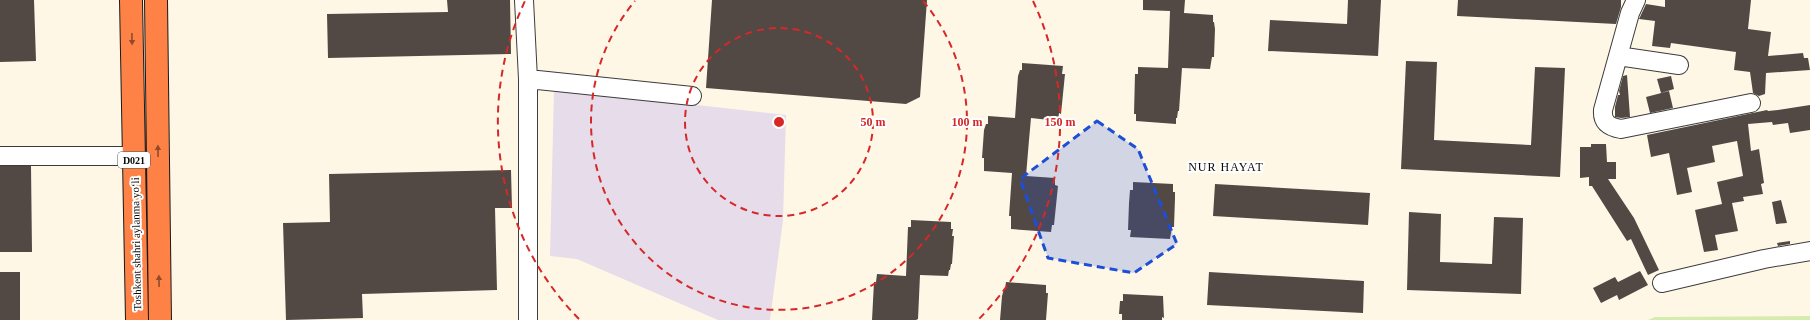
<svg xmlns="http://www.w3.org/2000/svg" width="1810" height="320" viewBox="0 0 1810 320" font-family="Georgia,serif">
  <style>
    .industrial { fill: #e6dcea }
    .green { fill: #d6ebae }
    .building { fill: #524945 }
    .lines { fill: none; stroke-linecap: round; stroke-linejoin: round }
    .minor-casing { stroke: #3c3c3c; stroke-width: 20 }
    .highway-casing { stroke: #1a1a1a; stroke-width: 24 }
    .minor { stroke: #fff; stroke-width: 18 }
    .highway { stroke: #fe8145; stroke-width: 22 }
    .oneway { fill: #904b2a }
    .marked { fill: #1d4ed8; fill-opacity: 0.2; stroke: #1d4ed8; stroke-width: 3; stroke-dasharray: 8 5; stroke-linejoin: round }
    .ring { fill: none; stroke: #d62828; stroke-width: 2; stroke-dasharray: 7 5 }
    .labels { text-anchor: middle; stroke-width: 4; stroke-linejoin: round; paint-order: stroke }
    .shield { fill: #fff; stroke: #535353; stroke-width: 1 }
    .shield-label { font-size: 10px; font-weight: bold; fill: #090909 }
    .street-label { font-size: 11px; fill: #090909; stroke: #fff }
    .neighbourhood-label { font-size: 12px; letter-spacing: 1px; fill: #090909; stroke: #fff }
    .centre { fill: #d62828; stroke: #fff; stroke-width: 2 }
    .ring-label { font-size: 12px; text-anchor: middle; font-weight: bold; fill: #d62828; stroke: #fff; stroke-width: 4; stroke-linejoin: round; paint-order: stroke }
  </style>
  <rect width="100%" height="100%" fill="#fff7e6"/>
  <path class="industrial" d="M554,89l232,26 -3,105 -13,100h-52l-141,-61 -27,-3z"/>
  <path class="green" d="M1810,316v4h-162l7,-3z"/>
  <path class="building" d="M0,0h34l2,61 -36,1z
    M447,0h63l1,54 -183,4 -1,-44 121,-2z
    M712,0h215l-7,97 -14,7 -200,-16z
    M1143,0h42l-1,13 29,2v7h1l1,7 -1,28h-2l-2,12 -28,-1 -3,43h-1l-1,7h-1v6l-40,-3v-7h-2l1,-40h3v-7l30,1 2,-57 -27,-1z
    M1348,0h33l-3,56 -110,-5 2,-31 77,4z
    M1458,0h163v7l-5,17 -159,-8z
    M1665,0h86l-3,29 23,3 -3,24 35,-3 1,5h4l2,12 -44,3 -1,21 -6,2 -6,-3 -3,-21 -16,-2 2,-18 -65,-9 -1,5 -18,-2 3,-25 -16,-2 1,-2 6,-13 19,3z
    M1406,61l31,1 -3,78 97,5 4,-78 30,1 -5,109 -159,-8z
    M1022,63l41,3 -1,8h3l-4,40 -2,-1 -1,8 -27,-3 -2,22 -3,36 29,2v7l3,1 -4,39h-2l-1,7 -40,-3v-13h-2l3,-43 -28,-2v-13h-2l2,-28 2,-6h2v-8l27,2 3,-42 2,-6h2z
    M1627,75l3,42 -9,1 -6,-1v-10l3,-12h2l-1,-4 4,-15z
    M1671,76l3,13 -13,4 -4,-14z
    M1669,91l4,17 -23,5 -4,-16z
    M1810,105v25l-20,3 -2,-10 -15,2 -1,-3 -24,2 3,27 8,-2 5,34 -3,1 2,10 -20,3 1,4 -12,2 6,28 -23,4 3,15 -14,2 -9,-42 27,-6 -5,-22 26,-6 -6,-35 -25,5 3,16 -28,6 5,24 -15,3 -8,-42 -18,4 -4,-22 120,-25 1,1 10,-1z
    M1591,144h15l1,18h9v17h-8l26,39 25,52 -11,5 -17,-36 -4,2 -35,-55h-3v-9l-9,1v-31h11z
    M0,166h31l1,86h-32z
    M511,170l1,38h-17l2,82 -135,4 1,24 -77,2 -3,-97 47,-1 -1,-48z
    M1133,182l40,2v8h2v6l-1,29h-2l-2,12 -40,-2 1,-7h-3l1,-27 1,-13h3z
    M1215,184l155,9 -2,32 -155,-9z
    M1781,200l6,23 -11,1 -4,-22z
    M1409,212l32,2 -1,48 52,2 2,-47 29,1 -2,76 -114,-4z
    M911,220l40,2v7h2l-1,7h2l-2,28h-1l-1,6h-1l-1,6 -28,-1 -2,44 -2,1h-44l2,-38h2l1,-8 29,2 2,-49h3z
    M1790,241v3l-12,2 -1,-3z
    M1640,271l8,14 -29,15 -2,-5 -16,8 -8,-15 22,-11 3,5z
    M0,272h20v48h-20z
    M1209,272l155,9 -1,32 -156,-8z
    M1006,282l40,3v8h2l-2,27h-46l2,-24 2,-7h1z
    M1123,294l40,2 1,22 -2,-1v3h-40v-6h-3l1,-13h3z"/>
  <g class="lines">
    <g class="minor-casing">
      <path id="minor" d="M524,0l4,79v241
        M1636,0l-6,13 -27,97c-1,13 6,17 18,19l130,-26
        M1618,56l61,9
        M528,79l164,17
        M0,156h134
        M1662,283l102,-24 46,-8"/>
    </g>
    <g class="highway-casing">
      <path id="highway" d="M131,0l6,320
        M156,0l4,320"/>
    </g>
    <use href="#minor" class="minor"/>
    <use href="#highway" class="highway"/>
  </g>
  <defs><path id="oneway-solid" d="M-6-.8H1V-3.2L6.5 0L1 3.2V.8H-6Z"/></defs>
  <g class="oneway">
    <use href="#oneway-solid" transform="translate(132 39) rotate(89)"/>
    <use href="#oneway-solid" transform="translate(158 151) rotate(-91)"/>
    <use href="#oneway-solid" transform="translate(159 281) rotate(-91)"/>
  </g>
  <path class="marked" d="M1097,121l41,28 39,95 -43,29 -86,-15 -28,-79z"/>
  <g class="ring">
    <circle cx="779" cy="122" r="94"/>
    <path d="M923 1A188 188 0 1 1 635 1"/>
    <path d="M579 319A281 281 0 0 1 525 1M1033 1A281 281 0 0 1 979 319"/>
  </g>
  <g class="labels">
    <rect class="shield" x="118" y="152" width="32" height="16" rx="3"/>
    <g class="shield-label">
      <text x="134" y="164">D021</text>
    </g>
    <g class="street-label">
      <text transform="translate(136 244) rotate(-91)" y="4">Toshkent shahri aylanma yoʻli</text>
    </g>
    <g class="neighbourhood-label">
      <text x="1226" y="171">NUR HAYAT</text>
    </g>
  </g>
  <circle cx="779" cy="122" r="6" class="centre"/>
  <g class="ring-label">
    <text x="873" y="126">50 m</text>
    <text x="967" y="126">100 m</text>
    <text x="1060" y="126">150 m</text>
  </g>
</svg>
